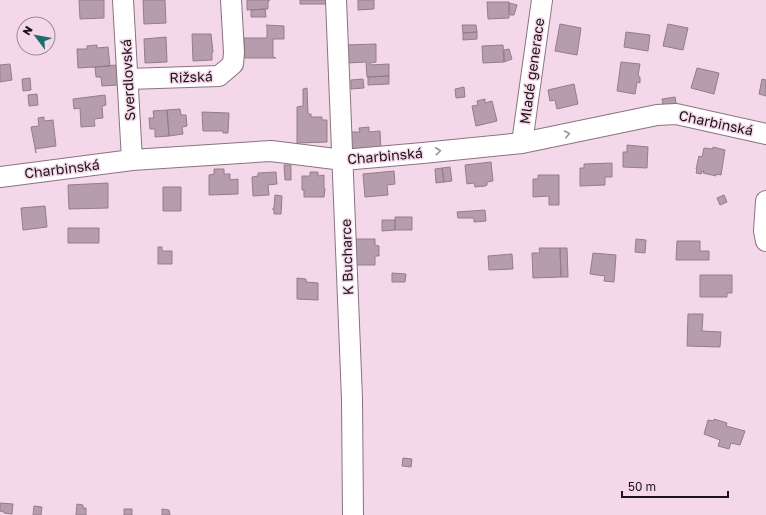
<svg xmlns="http://www.w3.org/2000/svg" width="766" height="515" viewBox="0 0 766 515" font-family="'Golos Text',sans-serif">
  <style>
    .building { fill: #b69dac; stroke: #957c8b }
    .lines { fill: none; stroke-linecap: round; stroke-linejoin: round }
    .minor-casing { stroke: #8a7281; stroke-width: 22 }
    .minor { stroke: #fff; stroke-width: 20 }
    .oneway { stroke: #999598 }
    .labels { text-anchor: middle; stroke-width: 3; stroke-linejoin: round; paint-order: stroke }
    .street-label { font-size: 14px; fill: #1c1319; stroke: #f4d8e9 }
  </style>
  <rect width="100%" height="100%" fill="#f4d8e9"/>
  <path class="building" d="M79,0h25v18l-24,1z
    M143,0h22l1,23 -22,1z
    M247,0h23l-2,2v7l-21,1z
    M300,0h26v4h-26z
    M358,0h16v9l-16,1z
    M487,2h22v16l-21,1z
    M509,3l8,2 -3,10h-4z
    M265,9l1,8h-15v-7z
    M560,24l21,4 -4,27 -22,-4z
    M668,24l20,4 -5,22 -20,-4z
    M266,25l18,1v13h-11v18l3,1h-31l-1,-20h23v-12z
    M462,25h14l1,7 -14,1z
    M477,32v7l-14,1v-7z
    M626,32l24,3 -2,16 -24,-4z
    M192,34h19l2,18h-1v8l-19,1z
    M166,37l1,25 -22,1 -1,-24z
    M376,44v18l-6,1v2l19,-1v12l-22,1 -1,-15 -19,1 -1,-18z
    M97,45v3l11,-1 2,19 -16,1 -1,1v-1l-15,1 -1,-19h10v-3z
    M503,45l1,17 -21,1 -1,-17z
    M509,49l3,10 -8,3v-12z
    M621,62l19,2 -2,12 2,1v6l-3,-1 -2,12 -18,-3z
    M10,64l2,16 -12,2v-17z
    M116,65l2,20 -16,1 -1,-9h-5l-1,-10z
    M697,68l22,5 -5,21 -23,-6z
    M389,76v8l-21,1v-8z
    M30,78l1,12 -8,1 -1,-12z
    M363,79l1,9 -13,1v-9z
    M762,79l4,1v16l-7,-2z
    M574,84l4,20 -21,5 -2,-9 -5,1 -2,-11z
    M464,87l1,10 -9,1 -1,-9z
    M307,88l1,26h3v3h11v3h5v22l-30,1v-36l6,-1v-17z
    M37,94l1,11 -9,1 -1,-11z
    M105,95l1,10 -4,1 1,12 -9,1 1,7 -14,1 -1,-19 -6,1 -1,-10z
    M675,97l2,11 -13,2 -2,-11z
    M485,99v4l7,-2 5,20 -21,5 -4,-20 6,-1 -1,-4z
    M180,109l1,6h5l1,11 -5,1 1,7 -14,2 -2,-26z
    M167,110l2,26 -14,1v-8h-5l-1,-11h5l-1,-7z
    M202,112l27,1 -1,20h-5v-2h-20z
    M44,117v4l9,-1 3,26 -21,3 1,4 -5,-26 8,-1 -1,-8z
    M369,127v5l11,-1 1,20h-31l-1,-19h11l-1,-4z
    M627,145l21,2 -1,21 -24,-1v-15h4z
    M713,147l12,3 -4,25 -5,-1v2l-13,-3 1,-2h-2l-1,3 -5,-1 1,-3 -1,-1 3,-13 3,1 2,-9 9,1z
    M491,162l2,19 -6,1v3l-2,1 -10,1 -1,-4 -7,1 -2,-19z
    M612,163v14h-7v8l-25,1v-18h4v-4z
    M284,165h7v15h-6z
    M450,167l2,14 -8,1 -2,-14z
    M442,168l2,14 -8,1 -1,-14z
    M214,169h10v5h6v6l8,-1v15l-29,1v-20l5,-1z
    M394,171l1,13 -8,1 1,10 -23,2 -2,-23z
    M276,172l1,12 -9,1 1,10 -16,1 -1,-19 6,-1v-3z
    M310,172h8v4l6,-1v12l1,2 -1,8h-20v-7h-2v-14h8z
    M538,175h21v30h-10v-9l-16,1v-18h5z
    M108,183v25l-39,1 -1,-24z
    M163,187h18v24h-18z
    M275,195l7,1 -1,18h-7v-4h-1v-2h1z
    M724,195l3,7 -7,3 -3,-7z
    M45,206l2,21 -24,3 -2,-22z
    M485,210l1,11 -12,1v-4h-16l-1,-6z
    M395,217h17v13h-17z
    M382,220h13v10l-13,1z
    M68,228h31v15h-31z
    M355,239h20v6l4,1v10h-4v9h-20z
    M636,239l10,1 -1,13 -10,-1z
    M677,241h23v10h9v9h-33z
    M158,247h4v4h10v13h-14z
    M539,248h21l1,29 -28,1 -1,-25h8z
    M560,248h7l1,29h-7z
    M593,253l23,2 -2,27 -10,-1 1,-5 -15,-2z
    M512,254l1,15 -24,1 -1,-14z
    M392,273l14,1 -1,8h-13z
    M700,275h32v18h-5v4h-27z
    M297,278l9,1v3l12,1v17l-21,-1z
    M688,314h15l-1,17 19,1 -1,15 -33,-1z
    M714,419l13,4 -1,3 19,5 -5,14 -9,-2 -2,6 -11,-3 2,-6 -16,-6 4,-14 6,1z
    M403,458l9,1 -1,8 -9,-1z
    M0,503l13,1 -1,10 -8,-1v-1l-4,-1z
    M77,504l6,1v3h3v7h-10z
    M34,506l8,1 -1,8h-8z
    M124,509h8v6h-8z
    M162,509l7,1 1,5h-8z"/>
  <g class="lines">
    <g class="minor-casing">
      <path id="minor" d="M123,0l9,160
        M336,0l16,399 1,116
        M128,79l91,-3 14,-12 1,-12 -3,-52
        M522,143l20,-143
        M0,177l132,-17 139,-9 72,9 80,-7 99,-10 135,-28 19,-1 90,20
        M766,201l-2,30 2,10"/>
    </g>
    <use href="#minor" class="minor"/>
  </g>
  <defs><path id="oneway-chevron" d="M-2-3.5L2.5 0L-2 3.5" fill="none" stroke-width="1.6" stroke-linecap="round" stroke-linejoin="round"/></defs>
  <g class="oneway">
    <use href="#oneway-chevron" transform="translate(567 134) rotate(-12)"/>
    <use href="#oneway-chevron" transform="translate(438 151) rotate(-6)"/>
  </g>
  <g class="labels">
    <g class="street-label">
      <text transform="translate(532 71) rotate(-82)" y="5">Mladé generace</text>
      <text transform="translate(191 77) rotate(-2)" y="5">Rižská</text>
      <text transform="translate(128 80) rotate(-93)" y="5">Sverdlovská</text>
      <text transform="translate(716 123) rotate(12)" y="5">Charbinská</text>
      <text transform="translate(385 156) rotate(-5)" y="5">Charbinská</text>
      <text transform="translate(62 169) rotate(-7)" y="5">Charbinská</text>
      <text transform="translate(347 257) rotate(-92)" y="5">K Bucharce</text>
    </g>
  </g>
  <g transform="translate(36 36) rotate(302)"><circle r="19" fill="#f4d8e9" stroke="#9e8996"/>
  <path d="M0-3L7 15L0 10L-7 15Z" fill="#226d6a"/>
  <text y="-6" font-size="11" font-weight="bold" text-anchor="middle" fill="#1c1319">N</text>
  </g>
  <path d="M622 491v6h106v-6" fill="none" stroke="#1c1319" stroke-width="2"/>
  <text x="628" y="491" font-size="12" fill="#1c1319" stroke="#f4d8e9" stroke-width="3" paint-order="stroke">50 m</text>
</svg>
